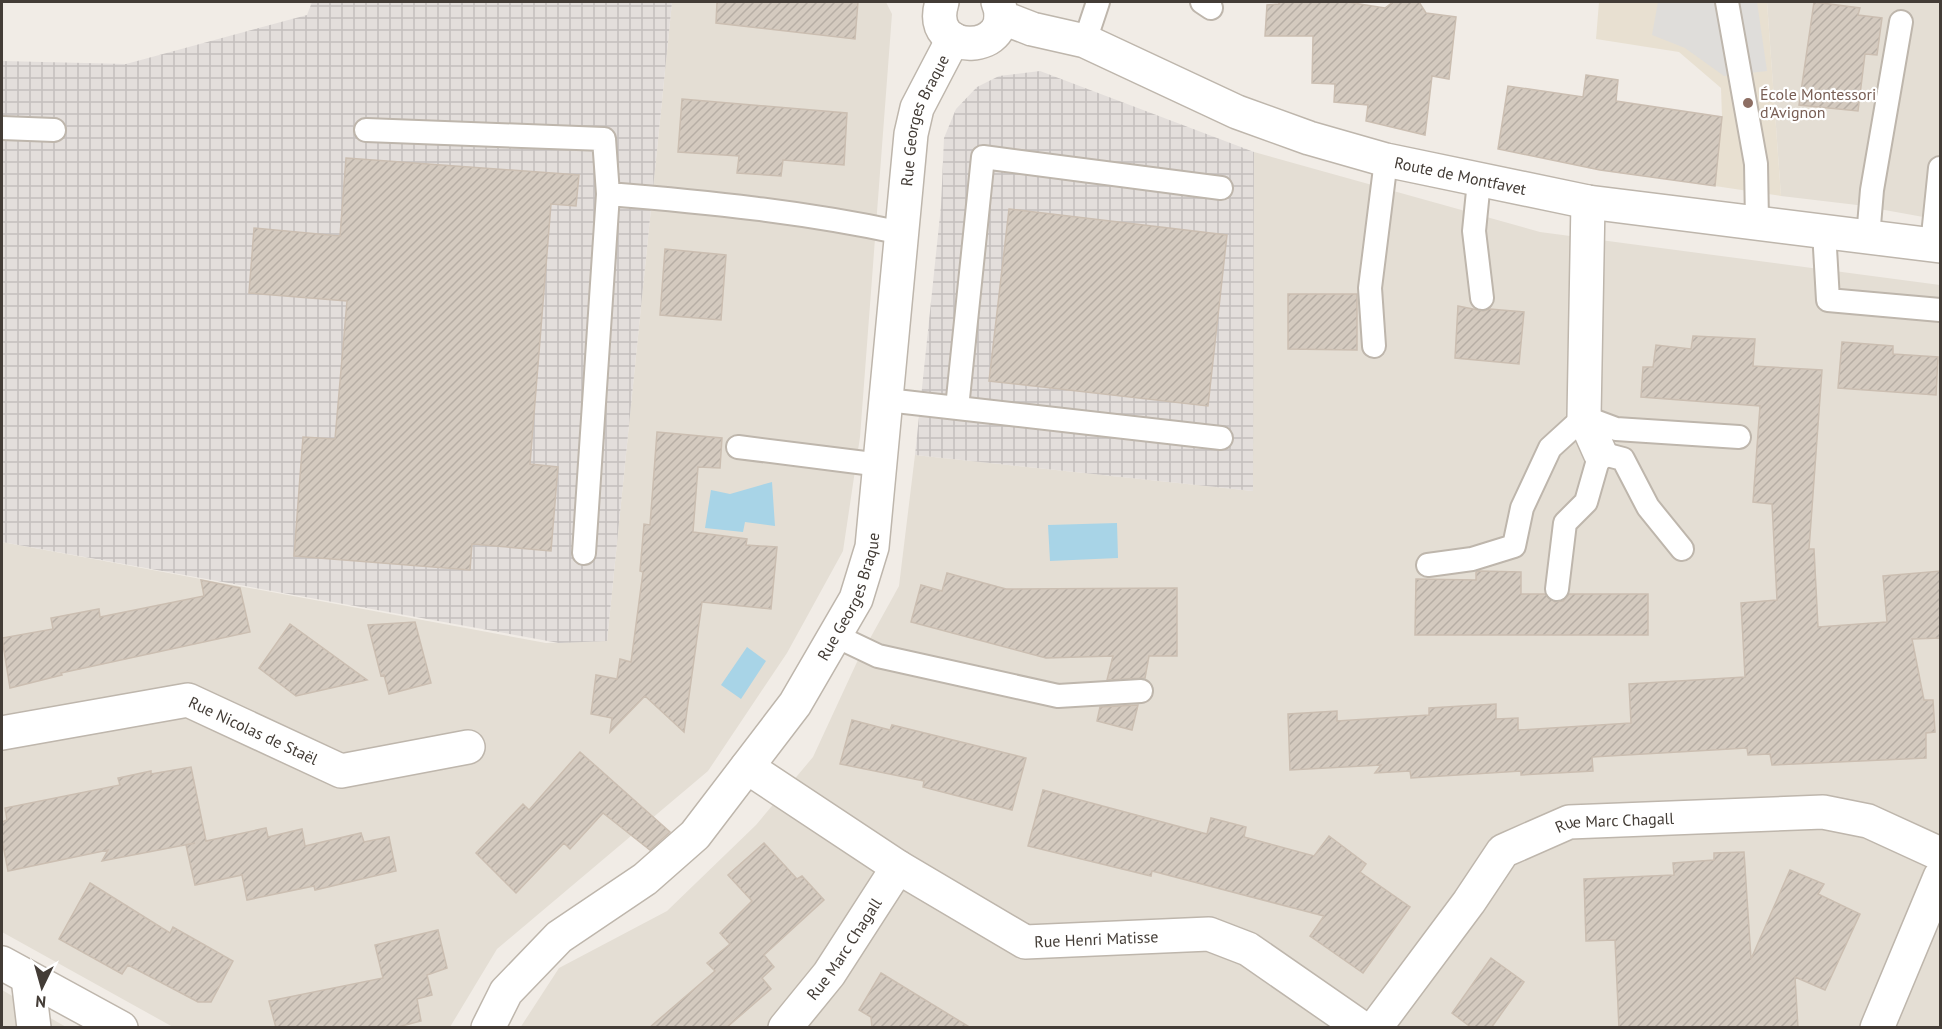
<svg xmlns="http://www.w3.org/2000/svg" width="1942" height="1029" viewBox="0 0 1942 1029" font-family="'PT Sans',sans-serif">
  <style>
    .residential { fill: #e4ded4 }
    .industrial { fill: url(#industrial-grid) }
    .education { fill: #e8e0d1 }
    .parking { fill: #dfddda }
    .water { fill: #a8d4e7 }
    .building { fill: url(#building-hatch); stroke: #cbbeb1; stroke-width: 1.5 }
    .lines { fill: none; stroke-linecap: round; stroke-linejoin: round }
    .service-casing { stroke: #beb6ac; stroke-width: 26 }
    .minor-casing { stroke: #beb6ac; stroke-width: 36 }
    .tertiary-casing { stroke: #beb6ac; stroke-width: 36 }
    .service { stroke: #fff; stroke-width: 22 }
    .minor { stroke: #fff; stroke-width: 33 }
    .tertiary { stroke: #fff; stroke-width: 33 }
    .education-dot { fill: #8d6e63; stroke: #fff; stroke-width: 2 }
    .labels { text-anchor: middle; stroke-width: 4.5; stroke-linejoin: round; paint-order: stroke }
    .education-label { font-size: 16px; fill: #785e54; stroke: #fff; text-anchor: start }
    .street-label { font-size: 16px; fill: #433c36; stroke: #fff }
  </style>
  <defs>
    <pattern id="industrial-grid" width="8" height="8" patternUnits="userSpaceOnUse" patternTransform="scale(1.5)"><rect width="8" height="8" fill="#e3dedb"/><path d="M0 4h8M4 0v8" fill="none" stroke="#c4bfbd"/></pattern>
    <pattern id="building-hatch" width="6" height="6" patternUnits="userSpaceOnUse" patternTransform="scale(1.5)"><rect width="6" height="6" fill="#d4cabf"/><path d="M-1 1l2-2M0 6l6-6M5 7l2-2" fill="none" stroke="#b7aea5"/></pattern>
  </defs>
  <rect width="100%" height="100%" fill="#f1ece6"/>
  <path class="residential" d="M672,2h214l6,12 -32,423 -17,114 -56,102 -79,118 -211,178 -47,78h-277l-171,-95v-390l544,101 61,-2z
    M1767,2h173v218l-83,-15 -76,-9z
    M1254,152l286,80 400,53v742l-1420,1 39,-60 108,-57 89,-86 57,-68 44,-95 42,-76 16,-131 338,36z
    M2,990l64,37h-64z"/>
  <path class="industrial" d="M312,2h360l-65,639 -48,2 -557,-101v-481l124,3 181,-49z
    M1040,71l214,81 -1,339 -338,-36 26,-249 3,-68 12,-29 21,-22 22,-11z"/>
  <path class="education" d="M1599,2h168l14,194 -66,-10 7,-69 -1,-29 -42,-36 -83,-13z"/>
  <path class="parking" d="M1658,2h99l10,69 -43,5 -39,-28 -33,-13z"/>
  <path class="water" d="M772,482l3,44 -30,-4 -2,10 -38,-4 6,-38 19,4z
    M1117,523l1,35 -68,3 -2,-36z
    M747,647l19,14 -25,38 -20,-14z"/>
  <path class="building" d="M717,2h141l-3,37 -139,-16z
    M1279,2h68l38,6 8,-6h26l7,11 30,4 -7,62 -17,-3 -7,59 -59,-14 2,-16 -34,-3 1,-18 -23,-1 1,-47h-48l2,-31 12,-1z
    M1814,2l46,6 -2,7 24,3 -5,37 -12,-1 -7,57 -59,-6z
    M1586,75l32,5 -2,21 106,16 -7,69 -115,-16 -102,-21 10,-63 75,11z
    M682,99l165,14 -3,52 -61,-5 -2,16 -44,-3 2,-17 -61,-4z
    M346,158l233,17 -3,31 -25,-2 -21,260 28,3 -7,84 -79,-7 -2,26 -176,-14 9,-119 32,2 12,-138 -98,-8 5,-65 86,8z
    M1009,209l218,26 -19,171 -219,-25z
    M665,249l61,6 -5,65 -61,-5z
    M1288,294h69v56l-69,-1z
    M1458,306l25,5 7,-2 34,3 -5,52 -64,-6z
    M1693,336l62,3 -2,27 69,4 -13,179h5l4,78 69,-5 -4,-46 58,-5v67l-29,1 12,61h9l2,32 -9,1v25l-154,7 -2,-11 -22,1 -1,-7 -155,9 1,14 -72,4v-4l-110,7 -1,-7 -35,2 6,-8 -91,5 -2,-56 49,-3v10l92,-6v-7l67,-4v15l22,-1v12l113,-7 -2,-39 116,-7 -4,-74 36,-3 -5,-96 -19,-2 7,-96 -119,-9 2,-30h10l3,-22 35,4z
    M1842,342l51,4v8l45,3 -2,38 -98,-7z
    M657,432l65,6 -2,30 -22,-1 -5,65 54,7 -1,6 31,2 -6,62 -69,-7 -18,130 -39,-36 -35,36 2,-14 -21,-4 5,-39 21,4 3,-20 11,3 12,-90 -3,-1 4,-47 6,1z
    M1479,571l42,1v22h24l10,8 8,-1 6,-7h79v41h-233l1,-56 60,1v-8z
    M947,573l59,16 171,-1v68h-28l-4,22 -38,2 6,-24 -67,2 -135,-36 10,-37 21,6z
    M201,580l39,8 10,44 -189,41 1,2 -52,13 -8,-50 51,-9 -2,-11 48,-9 1,8 104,-21z
    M415,622l16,61 -42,11 -5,-19 -3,1 -13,-51z
    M290,624l77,56 -71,16 -37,-28z
    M1138,705l-6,25 -35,-9 3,-14z
    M852,720l38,10 2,-5 134,33 -14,52 -89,-23 1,-6 -84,-17z
    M580,752l90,80 -20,18 -47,-37 -33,36 -6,-6 -48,50 -40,-40 47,-49 6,6z
    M191,767l15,74 60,-13 2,9 34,-8 3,17 56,-13 3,9 25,-5 7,34 -81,19 -1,-4 -67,14 -5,-25 -47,10 -9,-40 9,-2 -93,18 6,-11 -100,21 -6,-31v-18l5,-2 -2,-12 115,-23 -2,-7 33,-7v3z
    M1043,790l164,44 4,-16 35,9 -2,10 70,19 15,-20 37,28 -6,8 50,35 -47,66 -53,-37 14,-20 -172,-45 -1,5 -123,-30z
    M764,843l33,36 5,-3 22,24 -60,55 10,12 -12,11 9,11 -45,39h-77l66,-57 -8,-8 23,-19 -10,-11 32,-32 -24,-26z
    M1744,852l7,107 39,-89 34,14 -6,10 42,20 -35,76 -30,-13 3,51h-179l-4,-88 -29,1 -2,-62 90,-4 -1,-12 41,-3v-7z
    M90,883l80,50 3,-6 60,34 -22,41h-13l-70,-37 -6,9 -63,-35z
    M438,930l9,38 -20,7 5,20 -15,4 4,22 -27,7h-118l-7,-27 114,-23 -8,-33z
    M1491,958l33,24 -33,46h-19l-20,-15z
    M881,973l90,55h-99l-1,-11 -12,-7z"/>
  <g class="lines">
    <g class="service-casing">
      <path id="service" d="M1202,2l9,6
        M1727,2l29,162 1,58
        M1085,41l13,-39
        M2,128l52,2
        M366,130l238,9 4,55c99,8 197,18 294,39
        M1479,181l-5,50 8,67
        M1824,231l4,69 112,10
        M1868,237l4,-47 29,-168
        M1932,245l8,-77
        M1374,346l-4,-58 16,-128
        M887,400l334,38
        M957,408l26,-251 238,31
        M738,447l143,18
        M584,553l24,-359
        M1428,565l44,-6 42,-13 8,-38 28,-60 34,-31 32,12 123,8
        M1557,589l8,-66 21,-21 14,-49 23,6 25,48 34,42
        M836,636l42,20 180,40 83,-5"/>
    </g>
    <g class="minor-casing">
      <g id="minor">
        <path d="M1588,202l-4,215 16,36"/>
        <path id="s1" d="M2,733l186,-33 153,71 127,-24"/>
        <path id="s2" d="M747,767l151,100 127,75 184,-8 39,15 114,79"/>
        <path d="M2,963l119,65"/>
        <path d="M28,978l6,50"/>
        <path id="s3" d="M488,1028l18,-36 53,-55 86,-58 50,-44 100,-131 61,-105 16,-52 39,-413 6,-26 36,-69"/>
        <path id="s4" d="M785,1028l44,-54 69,-107"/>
        <path id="s5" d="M1375,1028l94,-126 34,-51 66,-29 254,-10 45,9 72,33"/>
        <path d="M1877,1028l63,-151"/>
      </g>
    </g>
    <g class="tertiary-casing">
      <g id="tertiary">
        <path d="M942,2c-18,58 77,52 56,0"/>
        <path id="s6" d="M1001,17l31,12 53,12 152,71 72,26 77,22 202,42 352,44"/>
      </g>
    </g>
    <use href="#service" class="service"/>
    <use href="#minor" class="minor"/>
    <use href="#tertiary" class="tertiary"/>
  </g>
  <circle class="education-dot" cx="1748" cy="103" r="6"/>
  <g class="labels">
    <g class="education-label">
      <text x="1760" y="100">École Montessori<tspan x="1760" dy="18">d'Avignon</tspan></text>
    </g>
    <g class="street-label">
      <text dy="6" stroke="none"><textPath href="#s3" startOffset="1059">Rue Georges Braque</textPath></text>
      <text dy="6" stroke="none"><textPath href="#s6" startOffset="488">Route de Montfavet</textPath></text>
      <text dy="6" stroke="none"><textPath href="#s3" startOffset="573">Rue Georges Braque</textPath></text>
      <text dy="6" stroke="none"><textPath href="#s1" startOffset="261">Rue Nicolas de Staël</textPath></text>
      <text dy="6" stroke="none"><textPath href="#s5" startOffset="336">Rue Marc Chagall</textPath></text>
      <text dy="6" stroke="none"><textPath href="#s2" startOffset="400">Rue Henri Matisse</textPath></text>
      <text dy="6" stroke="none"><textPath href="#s4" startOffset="99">Rue Marc Chagall</textPath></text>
    </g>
  </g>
  <rect width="1942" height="1029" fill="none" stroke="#433c36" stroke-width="6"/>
  <g transform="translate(42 987) rotate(185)" stroke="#ffffff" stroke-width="4.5" paint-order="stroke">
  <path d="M0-4.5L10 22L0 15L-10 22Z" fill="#433c36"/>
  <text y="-9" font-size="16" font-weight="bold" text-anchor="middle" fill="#433c36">N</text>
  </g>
</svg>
